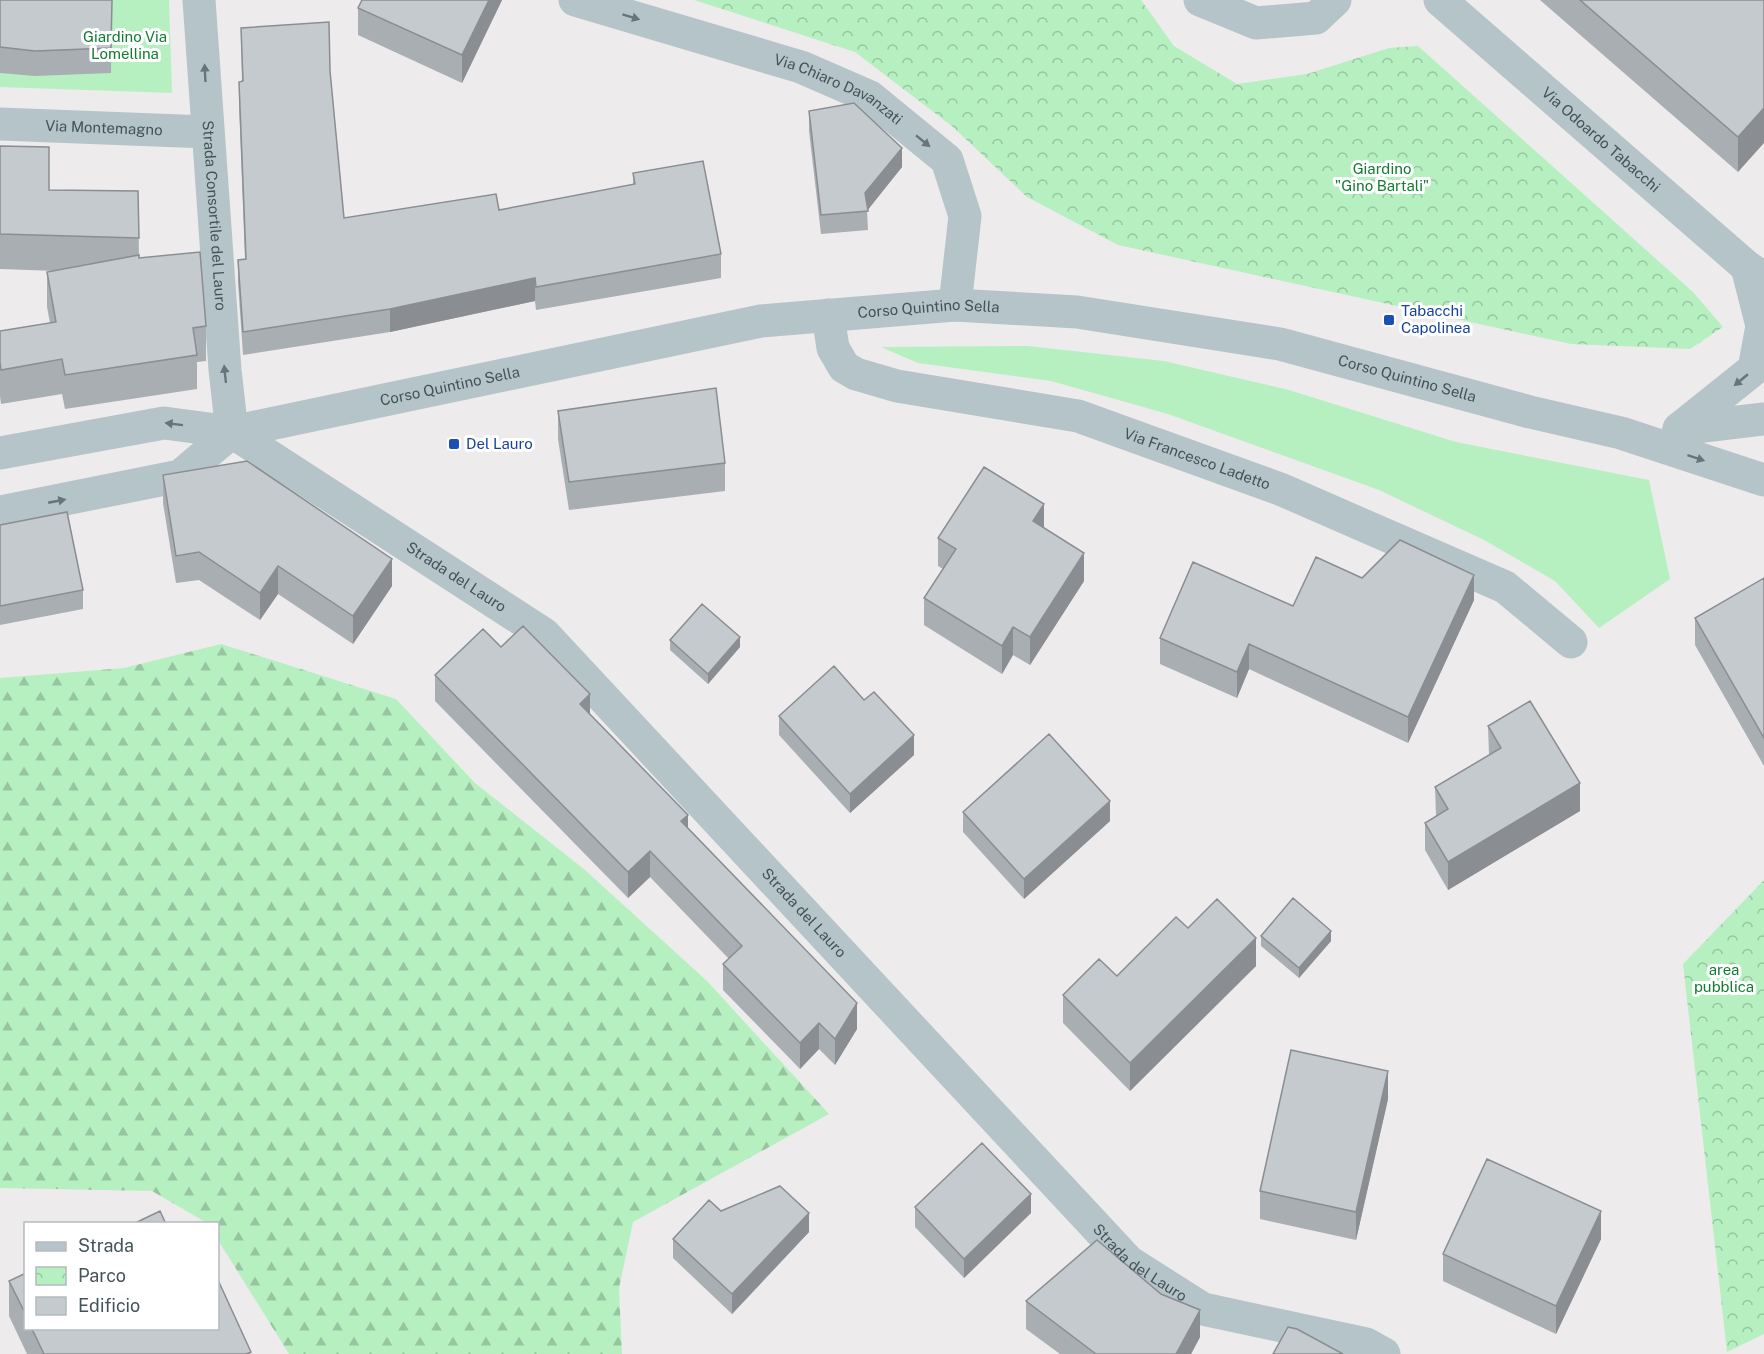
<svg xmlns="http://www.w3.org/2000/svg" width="1764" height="1354" viewBox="0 0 1764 1354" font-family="'Public Sans',sans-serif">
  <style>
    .green { fill: #b6f0c1 }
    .forest { fill: url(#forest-firs) }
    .park { fill: url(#park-crowns) }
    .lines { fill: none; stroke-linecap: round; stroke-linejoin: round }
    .street { stroke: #b5c4c9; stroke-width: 33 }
    .wall { fill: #a9aeb2 }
    .shaded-wall { fill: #8a8d91 }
    .building { fill: #c5cacf; stroke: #8a8d91; stroke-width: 1.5 }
    .oneway { fill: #65757b }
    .transit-dot { fill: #1a4fb4; stroke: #fff; stroke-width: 2 }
    .labels { text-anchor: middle; stroke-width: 6; stroke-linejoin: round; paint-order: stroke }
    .park-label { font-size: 15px; fill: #127c32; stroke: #fff }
    .street-label { font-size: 15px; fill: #435359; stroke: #fff }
    .transit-label { font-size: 15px; fill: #164399; stroke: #fff; text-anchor: start }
  </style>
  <defs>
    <pattern id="forest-firs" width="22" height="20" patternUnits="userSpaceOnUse" patternTransform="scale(1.5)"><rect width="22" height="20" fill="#b6f0c1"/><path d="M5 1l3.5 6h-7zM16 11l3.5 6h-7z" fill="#96c5a0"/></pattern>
    <pattern id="park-crowns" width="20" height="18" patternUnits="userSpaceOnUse" patternTransform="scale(1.5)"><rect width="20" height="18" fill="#b6f0c1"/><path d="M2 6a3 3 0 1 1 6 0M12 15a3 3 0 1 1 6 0" fill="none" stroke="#96c5a0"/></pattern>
  </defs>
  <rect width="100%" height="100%" fill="#eeebec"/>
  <path class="green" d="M0,0h169l3,93 -172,-6z
    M1028,346l136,15 125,29 167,52 193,38 21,99 -71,49 -44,-47 -71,-41 -105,-50 -211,-76 -117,-33 -133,-18 -37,-16z"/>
  <path class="forest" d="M221,644l175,55 79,84 110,87 122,111 122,133 -196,108 -14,66 3,66h-333l-71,-114v-16l-11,-1 -55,-32 -152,-3v-510l124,-10z"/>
  <path class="park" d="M694,0h447l33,46 63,38 70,-10 82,-26 29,-2 275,246 30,35 -33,22 -119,-5 -453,-99 -91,-48 -74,-70 -98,-75z
    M1764,880v454l-37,18 -44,-388z"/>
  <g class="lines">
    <g class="street">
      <path id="s1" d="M199,0l26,370 7,62"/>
      <path id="s2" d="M575,0l226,67 69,30 77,63 18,56 -10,89"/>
      <path d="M1200,0l56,23 60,-5 19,-18"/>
      <path id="s3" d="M1440,0l307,267 17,11"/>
      <path id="s4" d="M0,124l207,8"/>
      <path id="s5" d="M828,315l5,33 11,19 12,7 41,12 181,30 202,73 225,98 66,55"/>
      <path d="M1679,429l75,-60 8,-43 -15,-59"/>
      <path d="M1679,429l85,-10"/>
      <path id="s6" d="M232,432l312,202 585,628 74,47 163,35 18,10"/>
      <path id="s7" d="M0,453l164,-30 68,9 529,-111 194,-16 122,7 203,32 250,68 91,21 143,47"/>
      <path d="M0,512l180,-36 52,-44"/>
    </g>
  </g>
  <path class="wall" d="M0,0h112l-1,73 -76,3 -35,-3z
    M502,0l-40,83 -104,-48v-27z
    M1540,0h224l-26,172z
    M241,28l89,43 14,147 155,-8 134,-25v-12l88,81v24l-185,32 -1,-9 -145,31 -147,23 -5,-72v-23l7,-1 -6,-154v-23l3,-1z
    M809,111l93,56 -35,43 1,20 -47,4 -12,-103z
    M0,146l49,44 89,1 1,67 67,68v35l-9,1v27l-132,20 -3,-15 -61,10 -1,-8v-65l50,-8 -3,-16v-35l9,-1 -56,-2z
    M558,411l167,52v28l-156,19 -11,-71z
    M163,475l229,111 -39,58 -75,-50 -18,26 -61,-40 -23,3 -13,-80z
    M0,525l83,65v19l-83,16z
    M1044,528l40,53 -54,84 -17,-10 -11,19 -78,-49v-27l19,-29 -5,-3v-28z
    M1362,578l112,22 -66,143 -159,-74 -12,29 -77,-34v-26l133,-32z
    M1764,578v188l-69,-121v-27z
    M670,640l70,7 -32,37 -38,-34z
    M501,647l89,67 98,114 169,201 -22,36 -16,-16 -19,20 -77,-79v-26l6,-5 -79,-82 -22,21 -193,-197v-26z
    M864,700l50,55 -64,58 -71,-78v-19z
    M1488,726l92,85 -132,79 -23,-40v-27l11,-7 -1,-29 54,-32z
    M963,812l147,9 -86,78 -61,-67z
    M1188,928l68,38 -126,125 -67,-68v-28l54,-19z
    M1261,936l70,5 -32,37 -38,-32z
    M1388,1099l-32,141 -96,-21v-28z
    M915,1207l116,6 -67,65 -49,-51z
    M721,1211l88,21 -77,82 -59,-56v-19z
    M1601,1239l-45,95 -113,-53v-27z
    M26,1273v56h192l33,25h-224l-18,-38v-35z
    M1026,1301l174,36 -9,17h-131l-34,-25z"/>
  <path class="shaded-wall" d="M489,0h13l-40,83v-28z
    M1764,108v35l-26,29v-35z
    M902,148v19l-35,44 -2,-18z
    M535,278v23l-145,31v-23z
    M1044,504v28l-11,-11z
    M1084,553v28l-54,84v-28z
    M392,559v27l-39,58v-28z
    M278,566v28l-18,26v-27z
    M1474,575v25l-66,143v-26z
    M1013,627v28l-11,19v-28z
    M740,637v10l-32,37v-10z
    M1249,644v25l-12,29v-26z
    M590,694v26l-10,-16z
    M914,735v20l-64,58v-19z
    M1580,783v28l-132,79v-28z
    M1110,801v20l-86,78v-20z
    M688,815v26l-7,-20z
    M650,851v26l-22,21v-26z
    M1331,931v10l-32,37v-10z
    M1256,938v28l-126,125v-28z
    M857,1003v26l-22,36v-26z
    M819,1023v26l-19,20v-26z
    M1388,1071v28l-32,141v-28z
    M1031,1194v19l-67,65v-19z
    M1601,1211v28l-45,95v-28z
    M809,1213v19l-77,82v-20z
    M1200,1310v27l-9,17h-15z"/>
  <path class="building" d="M0,0h112l-1,48 -76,3 -35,-4z
    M362,0h127l-27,55 -104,-47z
    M1580,0h184v108l-26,29z
    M329,22l1,49 14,147 152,-24 3,16 136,-26 -2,-11 70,-12 18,93 -185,33 -1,-9 -145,31 -147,23 -5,-72 8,-1 -7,-177 4,-1 -2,-53z
    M854,103l48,45 -37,45 3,18 -47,4 -12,-104z
    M0,146l49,1v43l89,1 1,47 -139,-4z
    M200,252l6,74 -13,2 4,27 -132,20 -3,-16 -61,11 -1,-8v-31l56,-9 -9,-50 92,-17v3z
    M716,388l9,75 -156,19 -11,-71z
    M247,461l145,98 -39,57 -75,-50 -18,27 -61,-41 -23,4 -13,-81z
    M984,467l60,37 -11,17 51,32 -54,84 -17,-10 -11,19 -78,-48 32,-49 -18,-11z
    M67,512l16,78 -83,16v-81z
    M1400,540l74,35 -66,142 -159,-73 -12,28 -77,-34 33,-76 100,44 23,-49 46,21z
    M1764,578v160l-69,-120z
    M702,604l38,33 -32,37 -38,-34z
    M523,626l67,68 -10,10 108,111 -7,6 176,182 -22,36 -16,-16 -19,20 -77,-79 19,-18 -92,-95 -22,21 -193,-197 48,-46 18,18z
    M834,666l30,34 10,-8 40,43 -64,59 -71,-78z
    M1530,701l50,82 -132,79 -23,-39 23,-14 -13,-22 66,-39 -13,-22z
    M1049,734l61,67 -86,78 -61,-67z
    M1293,898l38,33 -32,37 -38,-32z
    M1217,899l39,39 -126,125 -67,-68 36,-36 18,17 59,-59 12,11z
    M1291,1050l97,21 -32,141 -96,-21z
    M982,1143l49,51 -67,65 -49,-52z
    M1487,1159l114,52 -45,95 -113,-52z
    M780,1186l29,27 -77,81 -59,-55 36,-39 12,11z
    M160,1211l6,13h-33z
    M1097,1240l64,54 39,16 -24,44h-80l-70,-53z
    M26,1273v42l-17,-34z
    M218,1280l33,72 -5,2h-202l-12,-25h186z
    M1288,1327l9,2 46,25h-70z"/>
  <defs><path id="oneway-solid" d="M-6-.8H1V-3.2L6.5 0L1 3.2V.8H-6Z" transform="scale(1.5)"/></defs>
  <g class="oneway">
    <use href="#oneway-solid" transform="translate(631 17) rotate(17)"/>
    <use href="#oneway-solid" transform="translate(205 73) rotate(-93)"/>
    <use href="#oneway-solid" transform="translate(923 141) rotate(39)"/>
    <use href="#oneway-solid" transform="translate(225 374) rotate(-96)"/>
    <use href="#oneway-solid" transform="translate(1741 380) rotate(140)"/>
    <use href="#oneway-solid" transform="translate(174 424) rotate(-173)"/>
    <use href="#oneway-solid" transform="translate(1696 458) rotate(18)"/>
    <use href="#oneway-solid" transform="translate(57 501) rotate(-11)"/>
  </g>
  <g class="transit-dot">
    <rect x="1383" y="314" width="12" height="12" rx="3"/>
    <rect x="448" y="438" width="12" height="12" rx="3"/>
  </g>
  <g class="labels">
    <g class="park-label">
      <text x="125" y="42">Giardino Via<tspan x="125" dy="17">Lomellina</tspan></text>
      <text x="1382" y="174">Giardino<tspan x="1382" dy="17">"Gino Bartali"</tspan></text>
      <text x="1724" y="975">area<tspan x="1724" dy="17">pubblica</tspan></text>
    </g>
    <g class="street-label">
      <text dy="5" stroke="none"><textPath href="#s2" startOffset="279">Via Chiaro Davanzati</textPath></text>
      <text dy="5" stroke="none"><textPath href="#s4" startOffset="104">Via Montemagno</textPath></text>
      <text dy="5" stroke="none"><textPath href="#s3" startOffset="213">Via Odoardo Tabacchi</textPath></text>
      <text dy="5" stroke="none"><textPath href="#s1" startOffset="216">Strada Consortile del Lauro</textPath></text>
      <text dy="5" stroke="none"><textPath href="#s7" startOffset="944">Corso Quintino Sella</textPath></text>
      <text dy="5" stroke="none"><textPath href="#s7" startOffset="1430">Corso Quintino Sella</textPath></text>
      <text dy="5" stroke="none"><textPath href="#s7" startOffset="458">Corso Quintino Sella</textPath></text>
      <text dy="5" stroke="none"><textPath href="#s5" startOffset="422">Via Francesco Ladetto</textPath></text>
      <text dy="5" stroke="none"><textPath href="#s6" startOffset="267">Strada del Lauro</textPath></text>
      <text dy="5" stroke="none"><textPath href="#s6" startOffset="753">Strada del Lauro</textPath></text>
      <text dy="5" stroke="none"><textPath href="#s6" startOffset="1239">Strada del Lauro</textPath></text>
    </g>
    <g class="transit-label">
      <text x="1401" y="316">Tabacchi<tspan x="1401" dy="17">Capolinea</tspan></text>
      <text x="466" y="449">Del Lauro</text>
    </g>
  </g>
  <rect x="24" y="1222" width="195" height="108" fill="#ffffff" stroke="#b4babd" stroke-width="1.5"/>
  <rect x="36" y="1242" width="30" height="9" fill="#b5c4c9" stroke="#b4babd" stroke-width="1.5"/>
  <text x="78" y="1252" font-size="18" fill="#435359">Strada</text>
  <rect x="36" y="1267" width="30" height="18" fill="url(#park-crowns)" stroke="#b4babd" stroke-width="1.5"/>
  <text x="78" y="1282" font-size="18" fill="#435359">Parco</text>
  <rect x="36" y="1297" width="30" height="18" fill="#c5cacf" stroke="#b4babd" stroke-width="1.5"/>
  <text x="78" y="1312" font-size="18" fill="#435359">Edificio</text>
</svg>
